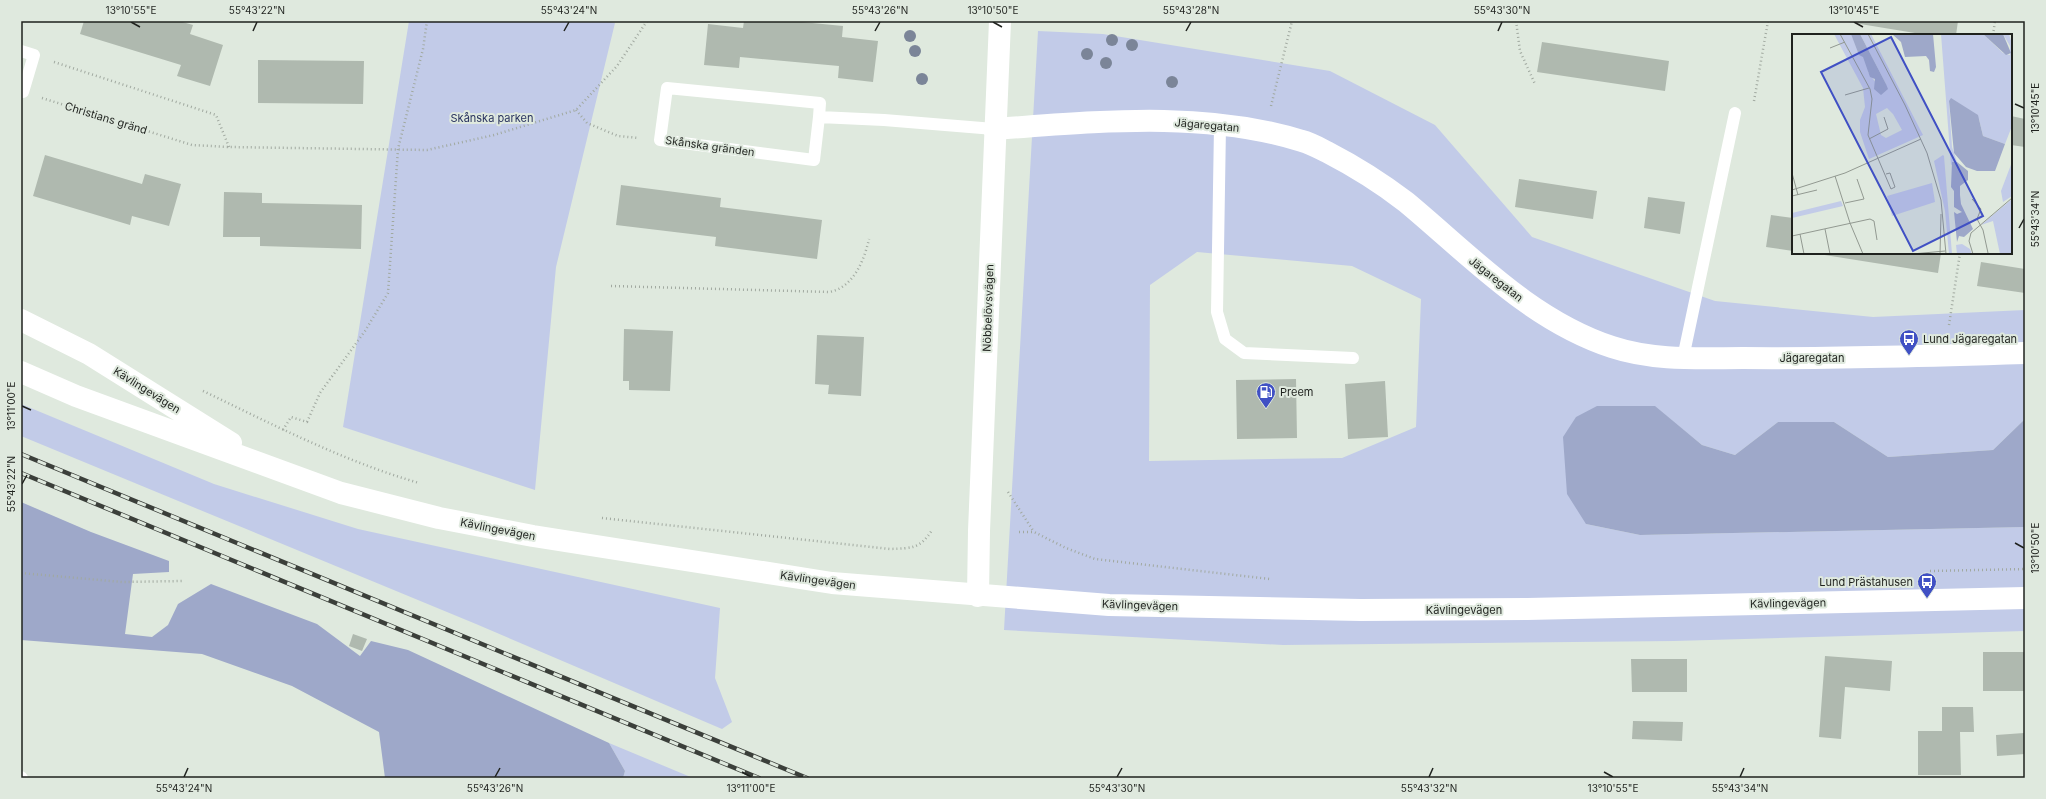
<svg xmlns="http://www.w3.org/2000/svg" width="2046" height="799" viewBox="0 0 2046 799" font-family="Inter,sans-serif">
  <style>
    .green { fill: #c2cbe8; fill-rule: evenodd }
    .forest { fill: #9ea8c9 }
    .building { fill: #afb9af }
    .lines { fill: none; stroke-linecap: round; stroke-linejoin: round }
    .path { stroke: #a1a9a0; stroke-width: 2.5; stroke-dasharray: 1 3; stroke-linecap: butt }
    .lane { stroke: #fff; stroke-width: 12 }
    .street { stroke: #fff; stroke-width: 22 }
    .secondary { stroke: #fff; stroke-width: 22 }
    .rail-casing { stroke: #3b3f3a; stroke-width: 4.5 }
    .rail { stroke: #dfe9de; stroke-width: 3; stroke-dasharray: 9; stroke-linecap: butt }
    .tree { fill: #7b8598 }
    .ticks { fill: none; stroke: #1f221e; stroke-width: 1.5 }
    .labels { text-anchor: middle; stroke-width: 4; stroke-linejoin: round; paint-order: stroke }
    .street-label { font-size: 11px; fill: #1f221e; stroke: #dfe9de }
    .park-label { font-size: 11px; fill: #29335f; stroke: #dfe9de }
    .poi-label { font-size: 11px; fill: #1f221e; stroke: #dfe9de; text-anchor: start }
    .inset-road { fill: none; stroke: #929991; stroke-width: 1 }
    .view { fill: #4050c4; fill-opacity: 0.15; stroke: #4050c4; stroke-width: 2 }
    .inset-edge { fill: none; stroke: #1f221e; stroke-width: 2 }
    .neatline { fill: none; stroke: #1f221e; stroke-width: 1.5 }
    .ticks-label { font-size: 10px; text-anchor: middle; fill: #1f221e }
  </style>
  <rect width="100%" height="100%" fill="#dfe9de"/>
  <path class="green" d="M409,21h197l9,2 -59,244 -21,223 -192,-63z
    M1038,31l65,3 227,37 105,54 97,112 183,64 158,16 152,-7v109l-32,31 -105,7 -54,-35h-56l-43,33 -33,-10 -48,-39h-57l-11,118 54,11 385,-8v104l-351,10 -391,4 -279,-15zM1197,252l155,14 69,33 -5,128 -74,31 -193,3 1,-176z
    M21,404l193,80 144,45 362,79 -5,70 17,44 -10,7 -246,-105 -455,-188z
    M609,743l84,35h-70l2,-7z"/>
  <path class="forest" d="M1597,406h58l47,39 33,10 43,-33h56l54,35 105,-7 32,-31v108l-385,8 -54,-11 -19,-30 -4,-57 13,-20z
    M21,502l70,30 78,29v11l-36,2 -8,60 27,3 16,-12 10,-21 33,-20 106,40 43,32 11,-15 37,9 201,93 16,28 -2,7h-238l-6,-46 -87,-46 -90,-32 -181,-14z"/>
  <path class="building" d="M84,21h95l14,4 -3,9 33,11 -13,41 -33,-10 4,-11 -101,-31z
    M744,21h48l51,5 -1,11 36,4 -5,41 -35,-4 1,-12 -99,-9 -1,11 -35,-3 4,-41 35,4z
    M1842,21h116l-2,14h-29z
    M1542,42l127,19 -4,30 -128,-19z
    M258,60l106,1 -1,43 -105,-1z
    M2011,116l14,3v28l-14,-2z
    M45,155l97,29 3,-10 36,10 -12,42 -37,-10 -2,9 -97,-29z
    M1519,179l78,12 -4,28 -78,-12z
    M621,185l100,13 -1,9 102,13 -5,39 -102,-13 1,-9 -100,-12z
    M224,192l38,1v10l100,2 -1,44 -101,-3v-9h-37z
    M1648,197l37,5 -5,32 -36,-6z
    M1771,215l22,3v33l-27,-4z
    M1812,253h129l-3,20z
    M1981,262l44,7v24l-48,-7z
    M624,329l49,2 -3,60 -41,-1v-9h-6z
    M817,335l47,2 -3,59 -33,-2 1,-9 -14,-1z
    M1296,379l1,59 -60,1 -1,-59z
    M1385,381l3,56 -40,2 -3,-55z
    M353,634l14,5 -5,12 -13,-5z
    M1983,652h42v39h-42z
    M1825,656l67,5 -2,30 -45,-4 -4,52 -22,-2z
    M1631,659h56v33h-55z
    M1942,707h31l1,25h-14l1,43h-43v-44h24z
    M1633,721l50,1 -1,19 -50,-2z
    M2024,733l1,21 -28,2 -1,-21z"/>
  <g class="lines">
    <path class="path" d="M1516,21l4,30 15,33
      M1993,35l2,-14
      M54,62l162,53 13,32
      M42,98l150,47 37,2 198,3 67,-15 82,-25 41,-44 30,-45
      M1754,101l14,-80
      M1271,106l21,-85
      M576,110l11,13 31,13 21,2
      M2011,161l1,1
      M611,286l218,6c24,-4 35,-31 40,-53
      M1949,325l11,-72
      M203,391c71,34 140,70 216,92
      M283,430l8,-13 16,5 13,-29 45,-62 23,-38 10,-144 25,-100 4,-28
      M1008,492l26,40
      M602,518l288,31c22,-1 30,0 42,-19
      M1019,532h15l32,16 29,11 175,20
      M1930,571l95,-2
      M21,573l101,9 61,-1"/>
    <path class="lane" d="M21,51l13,4 -11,37
      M819,117l-5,43 -154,-20 7,-52 153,15 -1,14 65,3 110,9
      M1220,126l-3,186 8,27 19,14 109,5
      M1683,358l52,-245
      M21,777l1,1"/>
    <path class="street" d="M994,129c101,-7 210,-19 308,12 8,2 17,7 25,11 29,15 53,30 79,50 65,54 124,118 206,145 42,14 88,11 131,11 94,1 188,-2 282,-5"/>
    <path class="secondary" d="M21,320l68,34 142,89
      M21,372l55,24 265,97 98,25 94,18 299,47 277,22 252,5 166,-1 498,-11
      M978,596l1,-65 21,-510"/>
    <g class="rail-casing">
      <path id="rail" d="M21,454l786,324
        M21,473l738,305"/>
    </g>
    <use href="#rail" class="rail"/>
  </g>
  <g class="tree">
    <circle cx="910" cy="36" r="6"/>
    <circle cx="1112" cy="40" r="6"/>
    <circle cx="1132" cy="45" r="6"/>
    <circle cx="915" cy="51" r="6"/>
    <circle cx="1087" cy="54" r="6"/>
    <circle cx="1106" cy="63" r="6"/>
    <circle cx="922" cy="79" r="6"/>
    <circle cx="1172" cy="82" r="6"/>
  </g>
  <path class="ticks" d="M131,22l9,5M993,22l9,5M1854,22l9,5M253,31l4,-9M564,31l5,-9M875,31l5,-9M1186,31l5,-9M1498,31l4,-9M2015,104l9,4M2019,228l5,-9M22,406l9,4M22,484l5,-9M2015,543l9,5M742,772l9,5M1604,772l9,5M184,777l4,-9M495,777l5,-9M1117,777l5,-9M1429,777l4,-9M1740,777l4,-9"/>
  <defs>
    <g id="bus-pin" transform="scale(1)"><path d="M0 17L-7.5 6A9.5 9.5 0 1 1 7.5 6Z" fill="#4050c4" stroke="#dfe9de"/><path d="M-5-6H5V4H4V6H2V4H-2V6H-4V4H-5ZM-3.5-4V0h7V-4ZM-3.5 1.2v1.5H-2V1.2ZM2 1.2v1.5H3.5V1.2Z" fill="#fff"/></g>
    <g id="fuel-pin" transform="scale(1)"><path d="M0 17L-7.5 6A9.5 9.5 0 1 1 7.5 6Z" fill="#4050c4" stroke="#dfe9de"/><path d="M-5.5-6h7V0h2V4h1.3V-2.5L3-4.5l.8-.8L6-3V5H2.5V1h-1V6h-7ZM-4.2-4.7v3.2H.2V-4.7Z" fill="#fff"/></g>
  </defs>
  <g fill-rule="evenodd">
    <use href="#bus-pin" x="1909" y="339"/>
    <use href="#fuel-pin" x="1266" y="392"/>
    <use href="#bus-pin" x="1927" y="582"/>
  </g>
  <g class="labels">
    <g class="street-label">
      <text transform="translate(106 118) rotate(17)" y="4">Christians gränd</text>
      <text transform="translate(1207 125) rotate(5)" y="4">Jägaregatan</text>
      <text transform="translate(710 146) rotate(8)" y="4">Skånska gränden</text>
      <text transform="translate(1496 279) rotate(38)" y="4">Jägaregatan</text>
      <text transform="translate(988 308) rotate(-88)" y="4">Nöbbelövsvägen</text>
      <text x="1812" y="362">Jägaregatan</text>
      <text transform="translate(147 390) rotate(32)" y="4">Kävlingevägen</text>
      <text transform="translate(498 529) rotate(11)" y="4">Kävlingevägen</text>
      <text transform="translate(818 580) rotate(8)" y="4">Kävlingevägen</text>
      <text transform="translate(1788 603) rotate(-1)" y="4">Kävlingevägen</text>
      <text transform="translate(1140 605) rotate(2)" y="4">Kävlingevägen</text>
      <text x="1464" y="614">Kävlingevägen</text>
    </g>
    <g class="park-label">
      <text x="492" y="122">Skånska parken</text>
    </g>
    <g class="poi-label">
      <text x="1923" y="343">Lund Jägaregatan</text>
      <text x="1280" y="396">Preem</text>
      <text x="1913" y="586" text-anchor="end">Lund Prästahusen</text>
    </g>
  </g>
  <g transform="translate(1792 34)">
    <rect width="220" height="220" fill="#dfe9de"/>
    <path d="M42,0l18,1 16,31v6l8,11 10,1 -26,-50h11l52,101 -54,24 -9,-27v-12l5,-13 -2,-19zM95,74l6,6 9,16 -16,8 -5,-3 -5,-21zM149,0h42l20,19 7,2v-9l-7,-12h6l3,10v82l-7,18 -22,-8 -4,-17 -30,-17 3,45 5,15 -6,3zM151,121l1,1 8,98h-3l-4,-43 -11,-50zM220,128v34l-9,6 -2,-11zM140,149l3,19 -43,14 -5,-20zM220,165v55h-12l-7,-33 -12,4zM49,167l2,5 -51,12v-5zM170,210l8,5 2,5h-15l-1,-9z" fill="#c2cbe8" fill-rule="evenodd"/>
    <path d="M59,0h9l26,50 2,5 -7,6 -7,-6 1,-10 -5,-2 -7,-20 -4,-2zM100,0h41l3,33 -2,5 -4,-1 -1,-11 -3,-4 -21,1 -4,-15zM159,64l27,17 5,21 22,8 -10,27h-18l-11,-4 -12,-14 -5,-52zM160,128h5l11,9v9l-8,6v9l1,9 12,25 -9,8 -5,-1 -2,6 -3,-30 3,2 5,-2 -8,-5v-16l-3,-4z" fill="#9ea8c9"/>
    <path d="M191,0h20l8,19 -5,2z" fill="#9ba5c6"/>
    <path class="inset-road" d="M48,0l30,55 2,10 -4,36 23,54 4,-2 -5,-14 -4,1M76,0l37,71 22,48 14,47 5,54M38,14l15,-6M53,61l24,-7M77,105l19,-10 -4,-12M0,139l6,22M43,142l15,47 13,31M0,156l53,-17 76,-34M0,162l25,-6M180,165l9,10 -4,10 6,11 5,23M53,169l19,-4 -7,-20M33,195l5,25M8,200l4,20M0,202l78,-17 4,2 3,19M120,220l33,-3M148,220l1,-40M181,220l-4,-13 2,-8 41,-35"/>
    <path class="view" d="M99,3l92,179 -70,35 -92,-179z"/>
    <rect width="220" height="220" class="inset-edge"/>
  </g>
  <rect width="2046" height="799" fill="none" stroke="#dfe9de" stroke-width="44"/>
  <rect x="22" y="22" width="2002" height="755" class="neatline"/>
  <g class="ticks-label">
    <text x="131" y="14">13°10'55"E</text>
    <text x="257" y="14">55°43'22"N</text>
    <text x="569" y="14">55°43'24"N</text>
    <text x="880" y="14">55°43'26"N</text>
    <text x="993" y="14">13°10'50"E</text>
    <text x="1191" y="14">55°43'28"N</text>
    <text x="1502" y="14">55°43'30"N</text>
    <text x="1854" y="14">13°10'45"E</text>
    <text transform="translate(2035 108) rotate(-90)" y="4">13°10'45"E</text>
    <text transform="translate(2035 219) rotate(-90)" y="4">55°43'34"N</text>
    <text transform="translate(11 406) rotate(-90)" y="4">13°11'00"E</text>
    <text transform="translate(11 484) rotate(-90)" y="4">55°43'22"N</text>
    <text transform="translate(2035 548) rotate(-90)" y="4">13°10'50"E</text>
    <text x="184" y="792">55°43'24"N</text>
    <text x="495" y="792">55°43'26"N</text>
    <text x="751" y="792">13°11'00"E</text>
    <text x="1117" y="792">55°43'30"N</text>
    <text x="1429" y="792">55°43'32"N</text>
    <text x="1613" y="792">13°10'55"E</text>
    <text x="1740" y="792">55°43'34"N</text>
  </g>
</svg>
